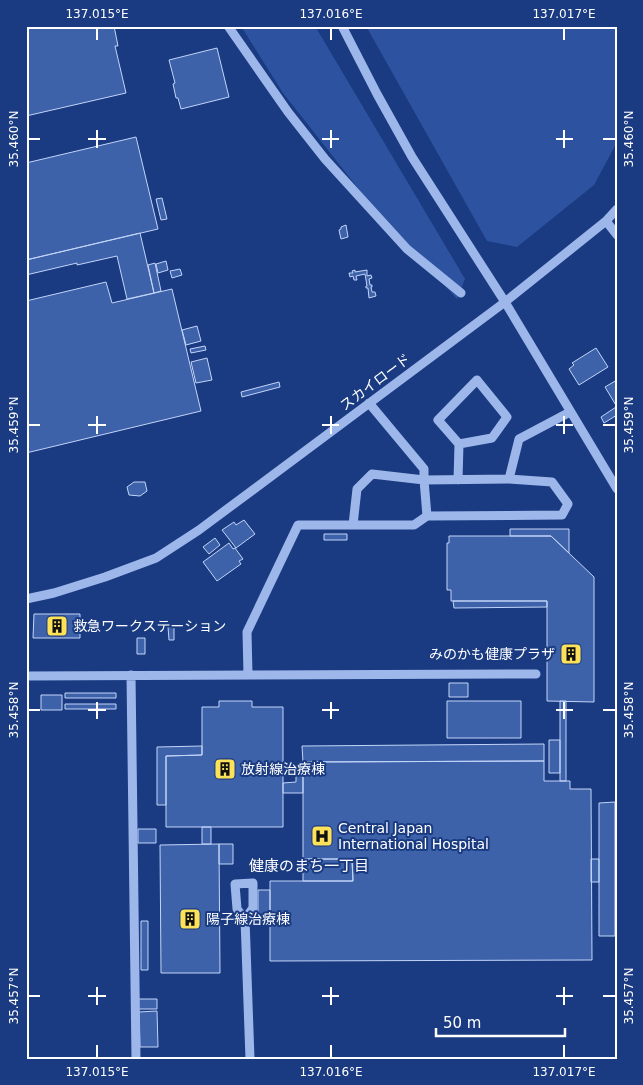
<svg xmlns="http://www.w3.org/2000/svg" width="643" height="1085" viewBox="0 0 643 1085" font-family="'DejaVu Sans','Noto Sans JP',sans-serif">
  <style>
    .green { fill: #2d53a0 }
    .building { fill: #3e62aa; stroke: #c2d4f8 }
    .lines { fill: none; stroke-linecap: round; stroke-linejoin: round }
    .minor { stroke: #9eb7eb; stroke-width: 9 }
    .ticks { fill: none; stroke: #fff; stroke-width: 2 }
    .labels { text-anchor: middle; stroke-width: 4; stroke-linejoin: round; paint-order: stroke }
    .street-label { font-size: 14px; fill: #fff; stroke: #1a3b81 }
    .poi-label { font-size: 14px; fill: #fff; stroke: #1a3b81; text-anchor: start }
    .neighbourhood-label { font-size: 15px; fill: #fff; stroke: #1a3b81 }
    .neatline { fill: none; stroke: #fff; stroke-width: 2 }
    .ticks-label { font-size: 12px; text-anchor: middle; fill: #fff }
  </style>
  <rect width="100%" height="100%" fill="#1a3b81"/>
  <path class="green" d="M241,26h74l150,253 -8,20 -85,-93 -89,-113z
    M366,26h251v116l-23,43 -77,62 -30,-6z"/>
  <path class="building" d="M26,26h88l4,20h-3l11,47 -100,23z
    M217,48l12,49 -48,12 -3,-11h-2l-3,-14 2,-1 -6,-23z
    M136,137l22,92 -132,31v-97z
    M162,198l5,21 -6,1 -5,-21z
    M346,225l2,12 -7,2 -2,-9 2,-1v-2z
    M140,233l14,60 -27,6 -10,-43 -40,9v-2l-51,12v-15z
    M166,261l2,9 -10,3 -2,-9z
    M155,263l6,28 -7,2 -6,-28z
    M180,269l2,6 -10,3 -2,-7z
    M355,270v2l12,-2v6l4,-1 1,3 -3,1 1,6h2v2h-1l1,5h3l1,4 -7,2 -1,-10h-2v-2h1l-2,-12 -9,2 1,4h-3l-1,-4 -3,1 -1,-4h4l-1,-2z
    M106,282l6,21 60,-14 29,122 -175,42v-152z
    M197,326l4,15 -15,4 -4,-15z
    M205,346l1,4 -15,3 -1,-4z
    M596,348l12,19 -29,18 -10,-16 5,-4 -2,-2z
    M207,358l5,22 -16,3 -5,-21z
    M617,380v27l-12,-20z
    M279,382l1,5 -38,10 -1,-5z
    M616,407l1,8 -13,8 -3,-6z
    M134,482h11l2,9 -7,5 -11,-1 -2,-8z
    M244,520l11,14 -19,14 -14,-18 12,-8 2,3z
    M510,529h59v24l-18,-17h-41z
    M324,534h23v6h-23z
    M449,536h102l43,41v125l-47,-1v-100h-96v-11h-4v-47h2z
    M215,538l5,7 -11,9 -6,-7z
    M229,543l4,6 2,-1 8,11 -4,2 2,3 -24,17 -14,-19z
    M453,601h94v6l-93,1z
    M34,614h46v24h-47z
    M174,626v14h-5l-1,-13z
    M137,638h8v16h-8z
    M449,683h19v14h-19z
    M65,693h51v5h-51z
    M41,695h21v15h-21z
    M219,701h33v6h31v120h-117v-71l36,-1v-48h17z
    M447,701h74v37h-74z
    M560,701h6v80h-6z
    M65,704h51v5h-51z
    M549,740h11v33h-11z
    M544,744v17l-241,1 -1,-16z
    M202,746v9l-36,1v49h-9v-58z
    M544,761v20h26v8h21l1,171 -322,1v-80h83l-1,-22h-49v-97z
    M296,765h7v28h-20v-10l13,-1z
    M615,802v134h-16v-133z
    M202,827h9v17h-9z
    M138,829h18v14h-18z
    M219,844h14v20h-14z
    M219,844l1,129h-59l-1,-128z
    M303,859h49l1,22h-50z
    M591,859h8v23h-8z
    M258,890h12v25h-12z
    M141,921h7v49h-7z
    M138,999h19v10h-19z
    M157,1011l1,36h-18l-1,-35z"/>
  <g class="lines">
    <path class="minor" d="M228,26l60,86 37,47 82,90 54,44
      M342,26l35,68 35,63 93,145 112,187
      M606,221l11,14
      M369,403l55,66v11l85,-1
      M458,480l1,-36 -21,-24 39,-40 30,37 -15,21 -33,6
      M353,525l4,-36 15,-15 52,6 3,36
      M26,599l28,-6 51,-16 51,-19 43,-28 306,-228 101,-81 11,-12
      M131,675l5,384
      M248,675l-1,-43 51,-107h116l13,-9 135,-1 6,-11 -16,-22 -43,-3 10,-40 51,-27
      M26,676l510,-2
      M245,919l8,-11v-25l-18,1 2,25 8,10 5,140"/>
  </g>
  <path class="ticks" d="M97,28v12M331,28v12M564,28v12M97,130v18M331,130v18M564,130v18M28,139h12M88,139h18M322,139h17M556,139h17M603,139h13M97,416v18M331,416v18M564,416v18M28,425h12M88,425h18M322,425h17M556,425h17M603,425h13M97,702v17M331,702v17M564,702v17M28,710h12M88,710h18M322,710h17M556,710h17M603,710h13M97,987v18M331,987v18M564,987v18M28,996h12M88,996h18M322,996h17M556,996h17M603,996h13M97,1045v13M331,1045v13M564,1045v13"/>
  <defs>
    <g id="building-square" transform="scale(1.125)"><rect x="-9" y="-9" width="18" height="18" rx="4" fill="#fde159" stroke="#1a3b81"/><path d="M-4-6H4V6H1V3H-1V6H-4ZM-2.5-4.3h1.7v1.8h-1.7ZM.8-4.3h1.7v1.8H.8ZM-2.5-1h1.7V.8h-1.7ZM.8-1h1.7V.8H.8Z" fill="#111"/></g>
    <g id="hospital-square" transform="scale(1.125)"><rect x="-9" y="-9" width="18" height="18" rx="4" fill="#fde159" stroke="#1a3b81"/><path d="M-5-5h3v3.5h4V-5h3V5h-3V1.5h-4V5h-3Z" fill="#111"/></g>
  </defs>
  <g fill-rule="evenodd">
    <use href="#building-square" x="57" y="626"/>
    <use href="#building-square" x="571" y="654"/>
    <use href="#building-square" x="225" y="769"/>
    <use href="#hospital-square" x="322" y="836"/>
    <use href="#building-square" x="190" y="919"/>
  </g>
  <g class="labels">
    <g class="street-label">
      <text transform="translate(375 382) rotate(-37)" y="5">スカイロード</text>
    </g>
    <g class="poi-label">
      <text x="73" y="631">救急ワークステーション</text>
      <text x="555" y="659" text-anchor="end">みのかも健康プラザ</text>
      <text x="241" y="774">放射線治療棟</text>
      <text x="338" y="833">Central Japan<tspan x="338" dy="16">International Hospital</tspan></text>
      <text x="206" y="924">陽子線治療棟</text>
    </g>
    <g class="neighbourhood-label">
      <text x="309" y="871">健康のまち一丁目</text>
    </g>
  </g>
  <rect width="643" height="1085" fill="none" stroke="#1a3b81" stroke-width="55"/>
  <path d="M436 1028v8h129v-8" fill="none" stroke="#ffffff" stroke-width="2.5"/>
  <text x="443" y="1028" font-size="15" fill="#ffffff" stroke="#1a3b81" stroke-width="4" paint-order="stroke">50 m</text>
  <rect x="28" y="28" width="588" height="1030" class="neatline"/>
  <g class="ticks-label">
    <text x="97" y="18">137.015°E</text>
    <text x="331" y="18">137.016°E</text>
    <text x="564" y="18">137.017°E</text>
    <text transform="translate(14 139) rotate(-90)" y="4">35.460°N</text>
    <text transform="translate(629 139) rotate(-90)" y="4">35.460°N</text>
    <text transform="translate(14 425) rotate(-90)" y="4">35.459°N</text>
    <text transform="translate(629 425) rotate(-90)" y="4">35.459°N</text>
    <text transform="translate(14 710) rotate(-90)" y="4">35.458°N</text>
    <text transform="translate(629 710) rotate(-90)" y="4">35.458°N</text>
    <text transform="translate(14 996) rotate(-90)" y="4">35.457°N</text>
    <text transform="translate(629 996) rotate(-90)" y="4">35.457°N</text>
    <text x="97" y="1076">137.015°E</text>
    <text x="331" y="1076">137.016°E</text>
    <text x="564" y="1076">137.017°E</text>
  </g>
</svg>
